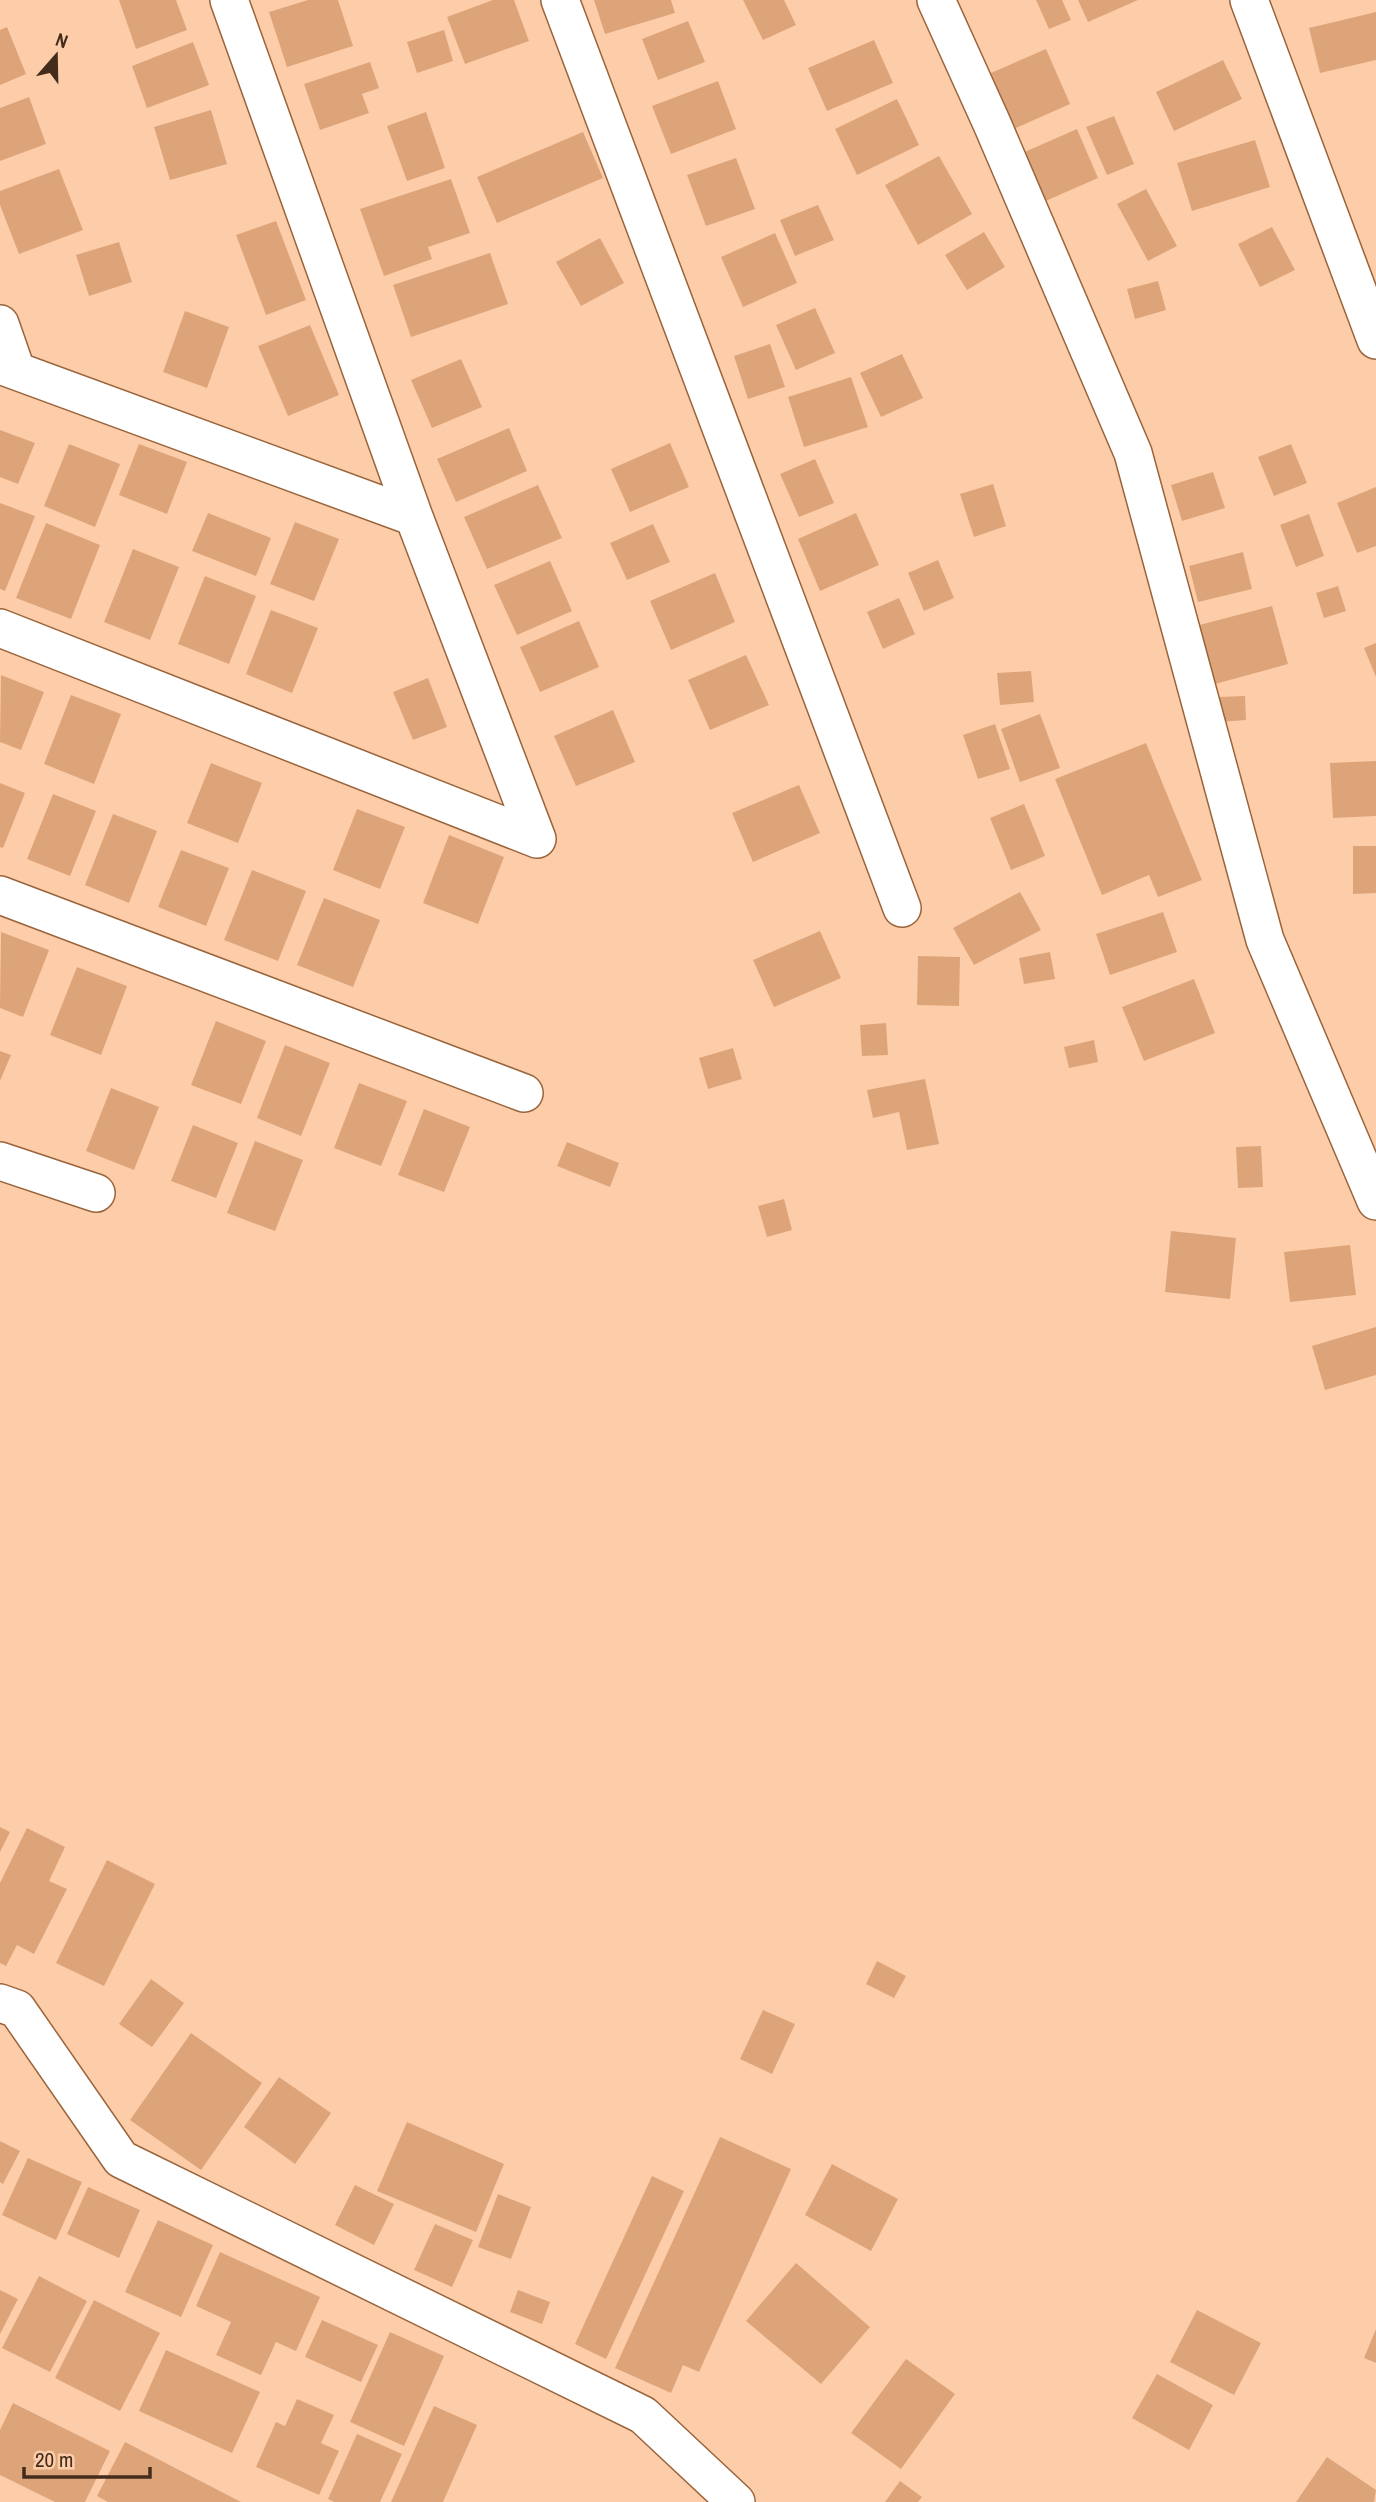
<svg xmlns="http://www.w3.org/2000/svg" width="1376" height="2502" viewBox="0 0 1376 2502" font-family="'Archivo Narrow',sans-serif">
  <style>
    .building { fill: #dea479 }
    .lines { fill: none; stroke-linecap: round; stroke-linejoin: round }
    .street-casing { stroke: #9a643b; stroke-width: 40 }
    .street { stroke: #fff; stroke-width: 37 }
  </style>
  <rect width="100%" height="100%" fill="#fdcdaa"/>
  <path class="building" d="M119,0h57l11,30 -51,19z
    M308,0h30l15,46 -66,21 -18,-55z
    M493,0h21l15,41 -64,23 -18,-47z
    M594,0h77l4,13 -70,21z
    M743,0h41l12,25 -33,15z
    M1036,0h26l9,20 -22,9z
    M1078,0h60l-50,22z
    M1376,12v48l-56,13 -11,-45z
    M688,21l17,41 -47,18 -16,-41z
    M7,27l19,47 -26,11v-55z
    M444,30l9,31 -36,12 -10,-31z
    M874,40l19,43 -66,28 -19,-43z
    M193,42l16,43 -62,23 -15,-42z
    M1046,49l24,55 -61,27 -25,-55z
    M1223,60l19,39 -68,32 -18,-39z
    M370,62l9,26 -17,6 7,19 -49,17 -16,-46z
    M718,81l18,48 -65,25 -19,-48z
    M29,97l17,47 -46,17v-53z
    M897,99l22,46 -62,30 -22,-46z
    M211,110l16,54 -57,16 -16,-53z
    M426,112l19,56 -38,13 -20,-55z
    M1114,116l20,48 -27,11 -21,-48z
    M1077,129l21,49 -57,25 -21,-49z
    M583,132l20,46 -106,45 -20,-46z
    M1255,140l15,47 -78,24 -15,-48z
    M939,156l33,58 -54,31 -33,-60z
    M736,158l19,51 -49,17 -19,-51z
    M59,169l24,61 -64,24 -19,-49v-14z
    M451,179l19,54 -42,14 4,12 -48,17 -24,-67z
    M1146,189l31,57 -29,15 -31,-57z
    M818,205l16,35 -39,16 -15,-36z
    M276,221l30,79 -40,15 -30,-80z
    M1272,227l23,43 -35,17 -22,-43z
    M984,232l21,35 -38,23 -22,-35z
    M775,233l22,50 -54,24 -22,-50z
    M600,238l24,45 -43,23 -25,-44z
    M119,242l13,40 -43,14 -13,-41z
    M490,253l18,51 -97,33 -18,-52z
    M1158,281l8,29 -31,9 -8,-30z
    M815,308l20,45 -39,17 -20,-45z
    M185,311l44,16 -22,61 -44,-16z
    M310,325l29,70 -51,21 -30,-70z
    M770,344l15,43 -37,12 -14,-43z
    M902,354l21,44 -42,19 -21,-44z
    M461,359l21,48 -50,21 -21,-48z
    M851,377l17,50 -64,20 -16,-50z
    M509,428l18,43 -71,31 -19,-43z
    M0,430l35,13 -17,41 -18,-7z
    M670,443l19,44 -59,25 -19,-43z
    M69,444l51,20 -25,63 -51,-21z
    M139,444l48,18 -20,52 -48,-19z
    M1291,444l16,39 -33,13 -16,-39z
    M815,459l19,44 -35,14 -19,-43z
    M1213,472l12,36 -43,13 -11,-36z
    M993,484l13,42 -32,11 -14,-43z
    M538,485l24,53 -75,31 -23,-52z
    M1376,487v59l-19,7 -20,-50z
    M0,503l35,13 -30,75 -5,-2z
    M208,513l63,25 -15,38 -64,-25z
    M856,513l23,52 -59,26 -22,-52z
    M1309,514l15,42 -28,11 -16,-42z
    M295,522l44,17 -25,62 -44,-17z
    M46,523l54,22 -29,74 -55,-21z
    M653,524l17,38 -43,18 -17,-37z
    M133,549l46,18 -29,73 -46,-18z
    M1243,552l9,37 -54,13 -9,-36z
    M938,560l16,38 -30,13 -16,-38z
    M550,561l22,50 -55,24 -23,-50z
    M715,573l20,49 -64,28 -21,-49z
    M205,576l51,20 -27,68 -51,-20z
    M1338,586l8,25 -22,7 -8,-25z
    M899,598l16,36 -32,15 -16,-37z
    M1272,606l16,58 -84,23 -16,-59z
    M271,610l47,18 -26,65 -46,-19z
    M579,621l20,46 -59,25 -20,-45z
    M1376,643v34l-12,-29z
    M746,655l23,50 -59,25 -22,-50z
    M1031,671l3,31 -34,3 -3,-32z
    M1,675l43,17 -23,58 -21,-8z
    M428,678l19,49 -34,13 -20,-48z
    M71,695l50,19 -27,70 -50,-20z
    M1245,696l1,24 -26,2 -1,-25z
    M613,710l22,52 -59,24 -22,-50z
    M1040,714l20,54 -40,14 -19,-53z
    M995,724l15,45 -32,10 -15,-44z
    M1146,743l56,137 -44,17 -9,-22 -47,20 -47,-116z
    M1376,761v55l-43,2 -3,-55z
    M211,763l51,20 -24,60 -51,-20z
    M0,783l25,10 -22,55 -3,-1z
    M799,785l21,48 -67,29 -21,-49z
    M53,794l43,17 -26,65 -43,-17z
    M1024,804l21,52 -34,14 -21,-52z
    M357,809l48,18 -25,62 -47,-19z
    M113,814l44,17 -28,72 -44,-18z
    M449,835l55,22 -26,67 -55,-21z
    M1353,846h23v47l-23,1z
    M181,850l48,18 -23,58 -48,-19z
    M252,870l54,21 -28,70 -54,-21z
    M1020,892l21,38 -67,35 -21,-37z
    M324,898l56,22 -27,67 -56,-22z
    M1163,912l14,40 -67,23 -14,-41z
    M820,931l21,47 -67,29 -21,-47z
    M1,932l48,18 -26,67 -23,-9z
    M1050,952l5,27 -31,5 -5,-26z
    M918,956l42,1 -1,49 -42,-1z
    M77,967l50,19 -26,69 -51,-20z
    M1194,979l21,54 -71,28 -22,-54z
    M216,1021l50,20 -25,63 -50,-19z
    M886,1023l2,32 -26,1 -2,-31z
    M1094,1040l4,22 -29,6 -5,-21z
    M285,1045l45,18 -29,73 -44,-18z
    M733,1048l9,31 -34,10 -9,-31z
    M0,1051l11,4 -11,26z
    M925,1079l14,65 -32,6 -8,-38 -26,6 -6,-28z
    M359,1083l48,18 -26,65 -47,-18z
    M111,1088l48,19 -25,63 -48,-19z
    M424,1109l46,18 -26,65 -46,-17z
    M193,1125l45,18 -22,55 -45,-17z
    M255,1141l48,19 -28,71 -48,-18z
    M567,1142l52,21 -9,24 -53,-21z
    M1261,1146l2,41 -25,1 -2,-41z
    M784,1199l8,31 -25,7 -9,-31z
    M1171,1231l65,7 -6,61 -65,-7z
    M1350,1245l6,50 -66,7 -6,-50z
    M1376,1327v48l-51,15 -13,-44z
    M0,1827l10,5 -10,20z
    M27,1828l38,19 -16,34 18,8 -33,65 -17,-9 -11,21 -6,-3v-80z
    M107,1860l48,24 -51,102 -48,-23z
    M877,1961l29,15 -12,22 -28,-14z
    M151,1979l33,24 -32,44 -33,-23z
    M763,2010l32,14 -23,50 -32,-15z
    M191,2033l71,50 -61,87 -71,-50z
    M279,2077l52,36 -36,51 -51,-37z
    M407,2122l97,42 -28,68 -99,-41z
    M720,2137l71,32 -92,203 -16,-7 -12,28 -56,-25z
    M0,2141l20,10 -17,33 -3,-2z
    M28,2158l54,24 -26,58 -54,-25z
    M832,2164l66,35 -27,52 -66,-36z
    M652,2176l32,15 -78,168 -31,-15z
    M355,2185l39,19 -20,41 -39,-20z
    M88,2187l52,23 -21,48 -52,-24z
    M498,2194l33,13 -20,52 -33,-12z
    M158,2220l55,25 -32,72 -56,-25z
    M435,2224l38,16 -21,47 -38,-17z
    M220,2252l100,45 -24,54 -20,-9 -15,33 -45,-20 15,-33 -35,-16z
    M796,2263l74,64 -49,57 -75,-63z
    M39,2276l48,25 -37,71 -48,-24z
    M0,2290l18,9 -18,35z
    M518,2290l32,12 -8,22 -32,-12z
    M94,2300l66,33 -40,78 -65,-33z
    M1197,2310l64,33 -27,52 -64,-33z
    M322,2320l56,25 -17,37 -56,-25z
    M1376,2329v34l-12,-5z
    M390,2332l54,24 -40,90 -54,-24z
    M166,2350l94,42 -28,61 -93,-42z
    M906,2359l49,35 -54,75 -50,-36z
    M1157,2374l56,31 -24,45 -57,-32z
    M297,2399l37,16 -13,28 18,8 -20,44 -63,-28 20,-45 9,4z
    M13,2403l97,48 -25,51h-30l-55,-27v-45z
    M434,2406l43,19 -34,77h-52z
    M357,2434l45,20 -22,48h-46l-6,-3z
    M125,2442l116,60h-133l-11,-6z
    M1327,2457l49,33 -2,12h-78z
    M900,2481l22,16 -4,5h-33z"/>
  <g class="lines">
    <g class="street-casing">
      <path id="street" d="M229,0l185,517 123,322
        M560,0l342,908
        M936,0l57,126 140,327 132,487 111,261
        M1249,0l127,340
        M0,324l16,46
        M0,365l414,152
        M0,628l537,211
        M0,895l524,198
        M0,1161l96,32
        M0,2003l17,6 104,150 522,256 93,87"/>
    </g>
    <use href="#street" class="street"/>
  </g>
  <g transform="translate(56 56) rotate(20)" stroke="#fdcdaa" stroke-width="5" paint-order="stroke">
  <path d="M0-5L12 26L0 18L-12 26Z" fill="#432c1b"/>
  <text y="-10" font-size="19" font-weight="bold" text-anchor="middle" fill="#432c1b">N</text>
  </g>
  <path d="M24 2467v10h126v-10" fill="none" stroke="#432c1b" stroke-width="3.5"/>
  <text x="35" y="2467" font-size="21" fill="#432c1b" stroke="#fdcdaa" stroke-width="5" paint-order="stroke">20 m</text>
</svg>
